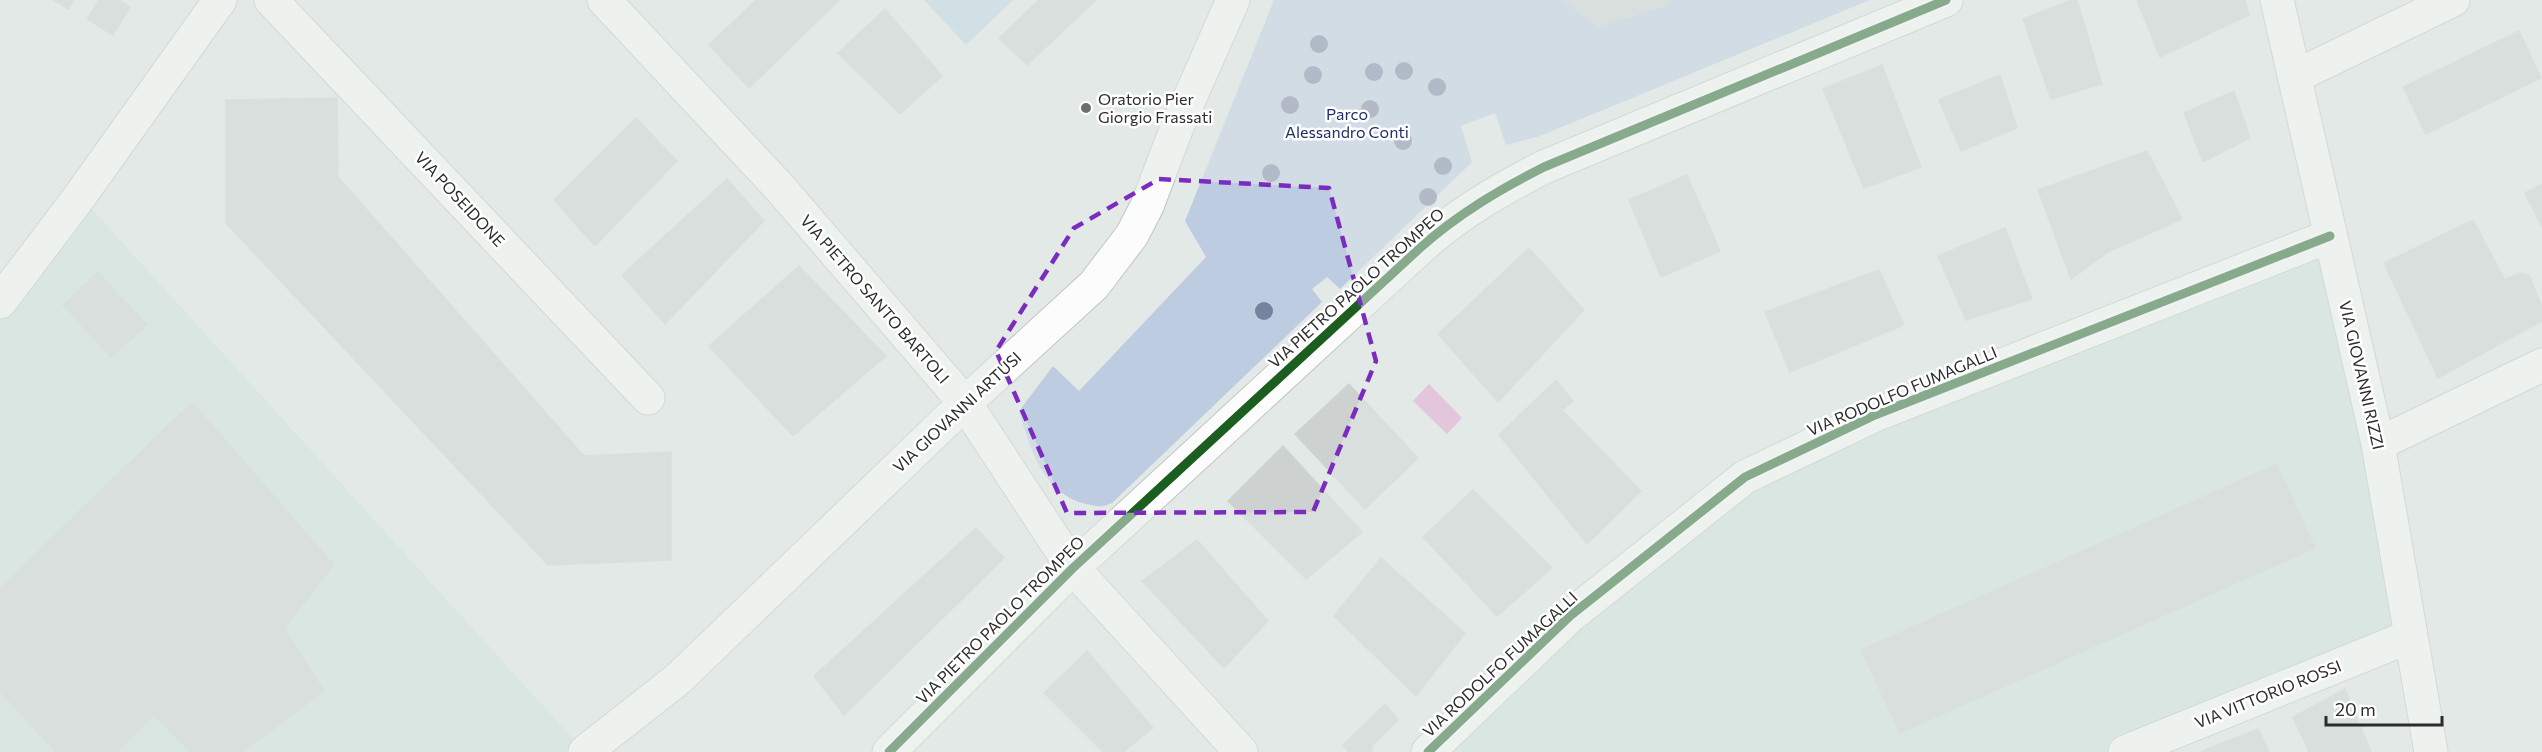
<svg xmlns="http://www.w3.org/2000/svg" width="2542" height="752" viewBox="0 0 2542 752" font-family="Commissioner,sans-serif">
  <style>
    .education { fill: #d1e3de }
    .green { fill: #becce2 }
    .pitch { fill: #bcd5e5 }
    .water { fill: #e59bd0 }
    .building { fill: #cdd2d0; stroke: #ced4d2; stroke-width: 1.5 }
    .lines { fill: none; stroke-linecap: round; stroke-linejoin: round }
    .street-casing { stroke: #c3c4c4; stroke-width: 35 }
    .street { stroke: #fbfcfb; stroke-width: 33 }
    .cycleway-casing { stroke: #fff; stroke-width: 13 }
    .cycleway { stroke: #1b5e20; stroke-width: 9 }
    .tree { fill: #77829f }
    .marked { fill: none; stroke: #7b2cbf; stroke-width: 4.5; stroke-dasharray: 12 8; stroke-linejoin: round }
    .poi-dot { fill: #6c6e6d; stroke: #fff; stroke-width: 2 }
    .labels { text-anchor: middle; stroke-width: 5; stroke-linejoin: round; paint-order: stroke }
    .poi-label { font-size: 16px; fill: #2c2c2c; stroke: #fff; text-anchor: start }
    .park-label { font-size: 16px; fill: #202d65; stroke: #fff }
    .street-label { font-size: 16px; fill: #2c2c2c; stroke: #fff }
  </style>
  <rect width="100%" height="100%" fill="#e2e9e6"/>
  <path class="education" d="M80,196l505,556h-585v-449z
    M2330,236l81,400 -286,116h-698l318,-275z"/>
  <path class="green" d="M1274,0h289l36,26 70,-22v-4h201l-330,136 -34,9 -11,-32 -34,13 11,36 -132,127 -13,-12 -15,12 10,13 -210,201c-10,5 -16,3 -26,1 -43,-10 -56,-56 -67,-93l34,-45 26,25 127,-134 -21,-36z"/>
  <path class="pitch" d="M924,0h89l-47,45z"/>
  <path class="water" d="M1429,384l33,34 -15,16 -34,-33z"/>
  <path class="building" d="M54,0h20l-6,9z
    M99,0h20l11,7 -17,28 -26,-16z
    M756,0h83l-90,88 -40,-43z
    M1039,0h57l-69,65 -28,-27z
    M1563,0h106v4l-70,22z
    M2071,0h6l25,84 -51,15 -28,-80z
    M2137,0h108l4,15 -89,42z
    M885,9l57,67 -42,38 -62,-61z
    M2519,31l22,47 -115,56 -23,-47z
    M1882,65l39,102 -57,21 -41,-99z
    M2000,75l17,53 -56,23 -22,-51z
    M2234,91l16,47 -47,24 -19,-49z
    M337,98l1,79 246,279 87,-4v108l-123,5 -322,-342v-123z
    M636,118l41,43 -82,85 -41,-46z
    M2147,151l35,68 -74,33 -37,27 -33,-89z
    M1687,175l33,76 -59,26 -32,-77z
    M727,179l37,42 -99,103 -43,-49z
    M2542,184v43l-17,-34z
    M2473,220l32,60 14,-7 10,2 13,32v14l-104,57 -54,-115z
    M2005,228l27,71 -66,21 -28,-64z
    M1529,248l55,62 -86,92 -60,-68z
    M799,266l87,90 -93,80 -84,-90z
    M1879,270l25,55 -114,47 -25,-60z
    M98,272l49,53 -36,33 -48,-53z
    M1556,380l17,21 -11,9 79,81 -54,53 -88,-109z
    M1349,384l69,74 -53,51 -70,-75z
    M192,402l142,163 -50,63 40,63 -82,61h-52l-36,-37 -37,37h-61l-56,-60v-104z
    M1283,446l79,86 -56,47 -78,-78z
    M2277,464l38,84 -415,185 -39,-83z
    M1473,490l79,78 -55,48 -74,-79z
    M976,528l28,30 -160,157 -30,-39z
    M1197,540l71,81 -44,47 -82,-87z
    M1381,558l84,75 -49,63 -82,-80z
    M1087,651l66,77 -30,24h-20l-59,-59z
    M2345,689l26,63h-62l-16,-35z
    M1385,704l13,16 -26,26v6h-23l-6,-7z
    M2258,729l11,23h-67v-1z"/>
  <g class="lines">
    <g class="street-casing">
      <path id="street" d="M271,0l377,398
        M604,0l176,188 185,215 108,165 168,184
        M2277,0l101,444 53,308
        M2294,77l159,-77
        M0,302l80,-106 140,-196
        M2378,444l164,-79
        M585,752l93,-73 287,-276 129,-118 38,-50 15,-29 30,-79 56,-127
        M889,752l184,-184 347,-320c38,-34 79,-58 124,-81l402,-167
        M1428,752l142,-136 175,-139 130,-62 455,-179
        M2125,752l286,-116"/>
    </g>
    <use href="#street" class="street"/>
    <g class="cycleway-casing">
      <path id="cycleway" d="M889,752l184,-184 347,-320c38,-34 79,-58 124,-81l402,-167
        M1428,752l142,-136 175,-139 130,-62 455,-179"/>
    </g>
    <use href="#cycleway" class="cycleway"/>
  </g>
  <g class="tree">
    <circle cx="1319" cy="44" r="9"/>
    <circle cx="1404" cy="71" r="9"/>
    <circle cx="1374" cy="72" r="9"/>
    <circle cx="1313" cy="75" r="9"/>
    <circle cx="1437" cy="87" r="9"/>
    <circle cx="1290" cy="105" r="9"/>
    <circle cx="1370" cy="109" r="9"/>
    <circle cx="1403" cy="141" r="9"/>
    <circle cx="1443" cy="166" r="9"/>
    <circle cx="1271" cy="173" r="9"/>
    <circle cx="1428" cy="197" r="9"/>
    <circle cx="1264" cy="311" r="9"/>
  </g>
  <path d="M0 0H2542V752H0ZM1159,179l170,9 47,173 -63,151 -246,1 -71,-162 78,-123z" fill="#e2e9e6" fill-opacity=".55" fill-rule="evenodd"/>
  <path class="marked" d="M1159,179l170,9 47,173 -63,151 -246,1 -71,-162 78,-123z"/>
  <circle class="poi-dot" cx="1086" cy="108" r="6"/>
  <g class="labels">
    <g class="poi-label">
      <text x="1098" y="105">Oratorio Pier<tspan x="1098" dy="18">Giorgio Frassati</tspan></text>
    </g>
    <g class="park-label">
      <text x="1347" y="120">Parco<tspan x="1347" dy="18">Alessandro Conti</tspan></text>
    </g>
    <g class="street-label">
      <text transform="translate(460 199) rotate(47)" y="6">VIA POSEIDONE</text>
      <text transform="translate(1356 288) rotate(-42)" y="6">VIA PIETRO PAOLO TROMPEO</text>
      <text transform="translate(875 299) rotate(49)" y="6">VIA PIETRO SANTO BARTOLI</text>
      <text transform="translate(2362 375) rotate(77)" y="6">VIA GIOVANNI RIZZI</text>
      <text transform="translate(1902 391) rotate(-23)" y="6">VIA RODOLFO FUMAGALLI</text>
      <text transform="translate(957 412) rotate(-43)" y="6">VIA GIOVANNI ARTUSI</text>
      <text transform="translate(1000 620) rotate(-45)" y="6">VIA PIETRO PAOLO TROMPEO</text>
      <text transform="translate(1500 664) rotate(-43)" y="6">VIA RODOLFO FUMAGALLI</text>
      <text transform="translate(2268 694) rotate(-22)" y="6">VIA VITTORIO ROSSI</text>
    </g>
  </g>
  <path d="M2326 716v9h116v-9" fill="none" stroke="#2c2c2c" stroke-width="3"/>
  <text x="2335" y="716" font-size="18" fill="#2c2c2c" stroke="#ffffff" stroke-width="4.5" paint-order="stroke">20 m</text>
</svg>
